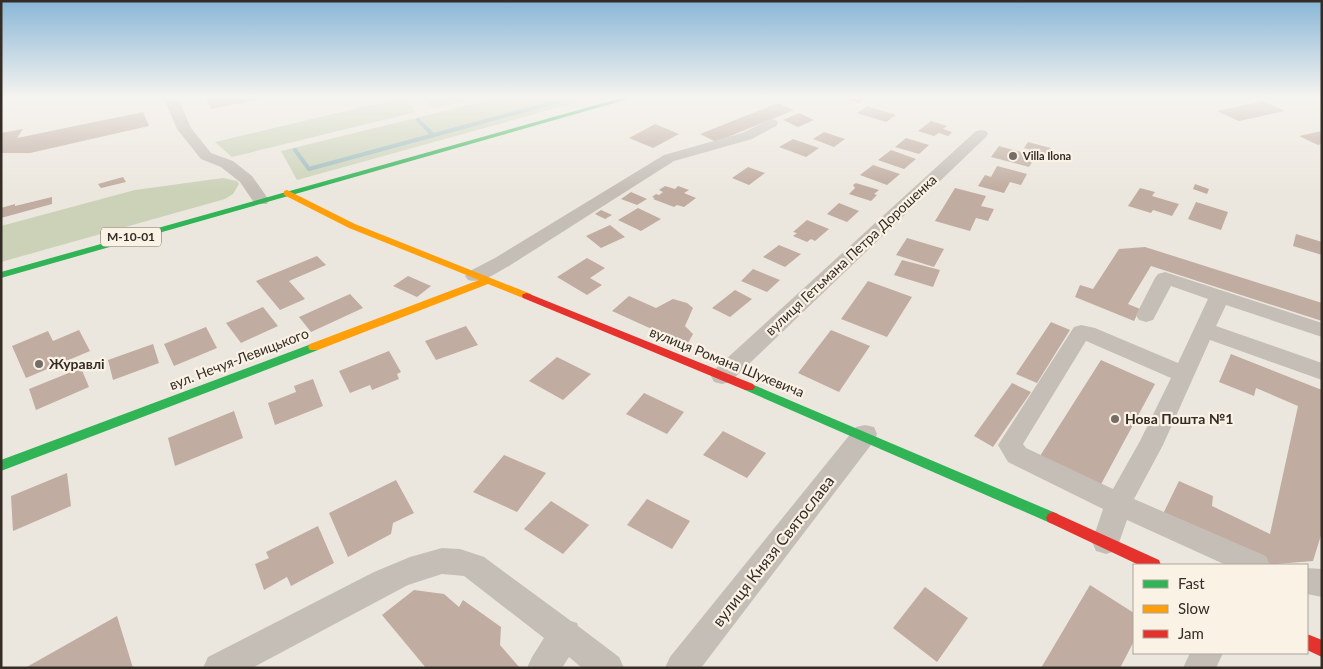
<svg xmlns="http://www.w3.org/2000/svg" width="1323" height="669" viewBox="0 0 1323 669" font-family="Lato,sans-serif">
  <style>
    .green { fill: #cbd2b8 }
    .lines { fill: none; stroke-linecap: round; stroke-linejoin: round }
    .stream { stroke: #9abbbd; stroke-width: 4 }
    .building { fill: #c0aca0 }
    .street { fill: #c5beb7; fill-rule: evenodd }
    .fast { fill: #30b455; fill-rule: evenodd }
    .slow { fill: #ff9f0a; fill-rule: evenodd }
    .jam { fill: #e5322d; fill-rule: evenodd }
    .poi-dot { fill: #756d66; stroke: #f9f2e5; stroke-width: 2 }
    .labels { text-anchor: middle; stroke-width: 4.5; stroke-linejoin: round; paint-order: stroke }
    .far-poi-label { font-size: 11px; font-weight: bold; fill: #352c26; stroke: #f9f2e5; text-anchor: start }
    .shield { fill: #f9f2e5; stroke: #70675f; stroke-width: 1 }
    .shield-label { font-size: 12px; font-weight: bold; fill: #352c26 }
    .street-label { font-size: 14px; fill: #352c26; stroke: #f9f2e5 }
    .poi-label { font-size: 14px; font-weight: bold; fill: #352c26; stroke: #f9f2e5; text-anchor: start }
    .near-street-label { font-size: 16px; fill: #352c26; stroke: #f9f2e5 }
  </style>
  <rect width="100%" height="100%" fill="#ece7de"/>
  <path class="green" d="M400,98h4l12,14 -184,45 -17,-15z
    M422,98h53l-42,10z
    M497,98h96l-296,82 -16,-29z
    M223,178l14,3 2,3 -6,10 -8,5 -224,63v-36l134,-36z"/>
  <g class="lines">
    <path class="stream" d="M418,120l15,15
      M295,150l14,19 261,-71"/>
  </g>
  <path class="building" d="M206,98h54v1l-49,10z
    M843,98h23l-7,5z
    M1263,101l22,10 -46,10 -22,-10z
    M778,103l16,7 -78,32 -16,-8z
    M867,106l29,9 -10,7 -29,-9z
    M143,112l6,14 -119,27h-29v-20l22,-4 -6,9z
    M799,113l15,7 -16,7 -15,-7z
    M931,121l16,5 -4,3 9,3 -4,4 -9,-3 -5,3 -16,-5z
    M655,124l24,10 -26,14 -24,-10z
    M1322,131v13l-4,1 -19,-9z
    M824,132l21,7 -11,8 -21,-8z
    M906,138l23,7 -10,9 -24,-7z
    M793,139l26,9 -13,9 -27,-10z
    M1028,142l23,6 -3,6 -24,-6z
    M999,146l37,10 -7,11 -38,-10z
    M891,150l25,9 -12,10 -26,-9z
    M873,165l27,9 -13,11 -27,-10z
    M997,166l30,8 -6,11 -11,-3 -6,11 -26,-7 7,-11 6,2z
    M748,167l17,6 -16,12 -17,-7z
    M123,177l3,5 -25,6 -3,-4z
    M856,183l23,7 -5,4 3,1 -6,6 -22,-7 6,-6 -2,-3z
    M1195,184l14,5 -2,5 -14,-5z
    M665,186l10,3 3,-3 11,4 -5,3 12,5 -12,9 -7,-2 -3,2 -21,-8 2,-1 -3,-1 4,-3 3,1 4,-3 -4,-2z
    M955,188l31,8 -5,10 13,3 -6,12 -12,-3 -6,13 -35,-10z
    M1140,188l15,4 -3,4 27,8 -7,12 -19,-6 -2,3 -23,-7z
    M631,192l16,7 -10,6 -16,-6z
    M52,197v7l-51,14v-10l14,-4v2z
    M1196,202l32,10 -7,18 -33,-11z
    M839,203l20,8 -12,11 -20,-8z
    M638,208l23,11 -20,12 -23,-11z
    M601,210l11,5 -7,4 -10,-5z
    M807,220l22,9 -14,12 -4,-2 -4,3 -14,-6 4,-3 -4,-1z
    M610,225l15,12 -24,11 -15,-12z
    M1296,234l26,8v13l-29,-9z
    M907,238l37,11 -10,18 -38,-12z
    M779,245l22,9 -16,13 -22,-10z
    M1145,247l177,56v18l-171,-55 -23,38 12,5 -6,12 -59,-24 5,-12 13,4 26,-40z
    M317,256l9,9 -37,16 16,18 -25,11 -24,-29z
    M587,258l18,10 -15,10 12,7 -15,10 -30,-18z
    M902,260l38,10 -7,17 -39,-12z
    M753,269l27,11 -13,12 -26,-11z
    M408,276l23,10 -14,11 -24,-11z
    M868,281l44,16 -25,40 -46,-18z
    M735,290l17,9 -22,18 -18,-9z
    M350,294l13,14 -52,24 -12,-15z
    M629,296l27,12 17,-9 14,4 6,5 -8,18 8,8 -6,11 -75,-34z
    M263,307l15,19 -37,17 -15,-20z
    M1051,322l19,8 -33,53 -21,-9z
    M466,326l12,19 -42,15 -11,-19z
    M206,327l11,21 -43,18 -10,-22z
    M79,330l11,21 -64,27 -14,-32 36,-15 5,10z
    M831,330l39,16 -31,46 -41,-19z
    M153,344l6,19 -46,17 -5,-20z
    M389,351l12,21 -4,2 2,5 -27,11 -2,-5 -20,8 -11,-22z
    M1231,354l91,36v142l-9,29 -49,4 -103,-47 18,-37 34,15 -1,10 58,28 28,-128 -42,-18 -2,8 -35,-14z
    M557,357l34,17 -28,26 -34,-19z
    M1101,360l54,24 -56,104 -59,-32z
    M81,368l8,19 -53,23 -7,-21z
    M313,379l10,27 -48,19 -7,-22 28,-11 -2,-6z
    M1012,383l19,9 -38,55 -19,-11z
    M644,393l40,19 -17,22 -41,-20z
    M234,411l9,27 -68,28 -7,-28z
    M723,431l43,22 -19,25 -44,-23z
    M504,455l42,18 -29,39 -44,-20z
    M67,473l4,33 -58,25 -2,-35z
    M396,480l18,33 -21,10 -2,11 -43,23 -19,-44z
    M647,499l43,22 -18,28 -45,-24z
    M551,501l38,24 -26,29 -39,-25z
    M318,526l16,37 -43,23 -4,-9 -23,13 -9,-26 14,-6 -3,-6z
    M1090,585l44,28v28l-14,27h-79z
    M925,587l43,31 -31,44 -44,-34z
    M414,590l30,4 15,13 4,-7 38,27 -1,18 20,23h-94l-44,-53z
    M117,616l16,52h-108z"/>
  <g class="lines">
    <path class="street" d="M164,98h14l13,30 20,25 22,8 19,15 17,24 -2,4h-12l-15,-22 -19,-15 -20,-8 -24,-30z
      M771,119l5,1 2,3 -2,3 -24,13 -78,22 -165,105c-13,7 -27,18 -41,14l-3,-4 3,-4 27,-14 169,-103 78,-22z
      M981,130l5,1 2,3 -2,3 -256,245 -8,2 -8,-2 -3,-6 3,-6 262,-239z
      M1165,272l157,51v14l-96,-32 -10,21 106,37v17l-112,-40 -47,105 -29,54 132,57 4,9h-44l-99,-45 -11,31 -10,3 -10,-3 -4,-9 11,-33 -95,-47 -10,-17 76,-118 7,-2 14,3 83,35 30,-64 -37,-13 -18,34 -7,2 -7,-2 -3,-5 19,-37 3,-4zM1086,341l85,37 -31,63 -27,48 -87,-41 -3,-4z
      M865,425l9,2 3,7 -3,7 -173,227h-36l5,-11 186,-230z
      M442,548l18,1 24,8 87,64 6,2 1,3 41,31 5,11h-42l-13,-11 -7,11h-35l5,-11 12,-19 -80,-62 -22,-2 -34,11 -156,83h-49l5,-11 166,-85 36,-15z
      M1307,568l15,1v28l-15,-3z
      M1190,653h33l-7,15h-33z"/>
    <path class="fast" d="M621,98h11l-631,180v-6z
      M314,343l6,4 -2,3 -317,121v-11z
      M749,383l309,131 2,4 -2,4 -5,2 -5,-2 -303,-132 -2,-3 2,-3z"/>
    <path class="slow" d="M287,190l68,34 176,70 1,2 -1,2h-8l-35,-14 -170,66h-8l-2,-3 2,-3 169,-64 -130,-52 -65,-33v-4z"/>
    <path class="jam" d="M527,293l226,91 2,3 -2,3h-8l-222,-92 -1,-2 1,-2z
      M1053,512l106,48 2,5h-22l-91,-43 -2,-4 2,-4z
      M1307,634l15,6v17l-15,-7z"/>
  </g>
  <linearGradient id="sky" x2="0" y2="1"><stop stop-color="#89b7d7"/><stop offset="0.51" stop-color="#f6f4f0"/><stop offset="1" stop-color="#f6f4f0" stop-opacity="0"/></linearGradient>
  <rect width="1323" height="191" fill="url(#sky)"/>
  <g class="poi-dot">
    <circle cx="1013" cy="156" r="5"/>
    <circle cx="39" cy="364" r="5"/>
    <circle cx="1115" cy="419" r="5"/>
  </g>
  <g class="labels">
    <g class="far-poi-label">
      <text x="1023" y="160">Villa Ilona</text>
    </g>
    <rect class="shield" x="101" y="227.5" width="60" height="19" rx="4"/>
    <g class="shield-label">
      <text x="131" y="241">М-10-01</text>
    </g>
    <g class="street-label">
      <text transform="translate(851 255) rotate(-43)" y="5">вулиця Гетьмана Петра Дорошенка</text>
      <text transform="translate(239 359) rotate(-21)" y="5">вул. Нечуя-Левицького</text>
      <text transform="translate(727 362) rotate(22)" y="5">вулиця Романа Шухевича</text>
    </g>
    <g class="poi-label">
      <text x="49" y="369">Журавлі</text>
      <text x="1125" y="424">Нова Пошта №1</text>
    </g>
    <g class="near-street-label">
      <text transform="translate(773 551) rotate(-52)" y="6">вулиця Князя Святослава</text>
    </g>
  </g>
  <rect width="1323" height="669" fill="none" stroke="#352c26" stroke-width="5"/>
  <rect x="1133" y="564" width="175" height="90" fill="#f9f2e5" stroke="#aba399"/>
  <rect x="1143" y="580" width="25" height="8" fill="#30b455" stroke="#aba399"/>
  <text x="1178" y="589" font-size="15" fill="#352c26">Fast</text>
  <rect x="1143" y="605" width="25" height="8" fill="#ff9f0a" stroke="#aba399"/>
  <text x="1178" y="614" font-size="15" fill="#352c26">Slow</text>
  <rect x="1143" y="630" width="25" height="8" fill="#e5322d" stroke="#aba399"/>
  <text x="1178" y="639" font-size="15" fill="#352c26">Jam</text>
</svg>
